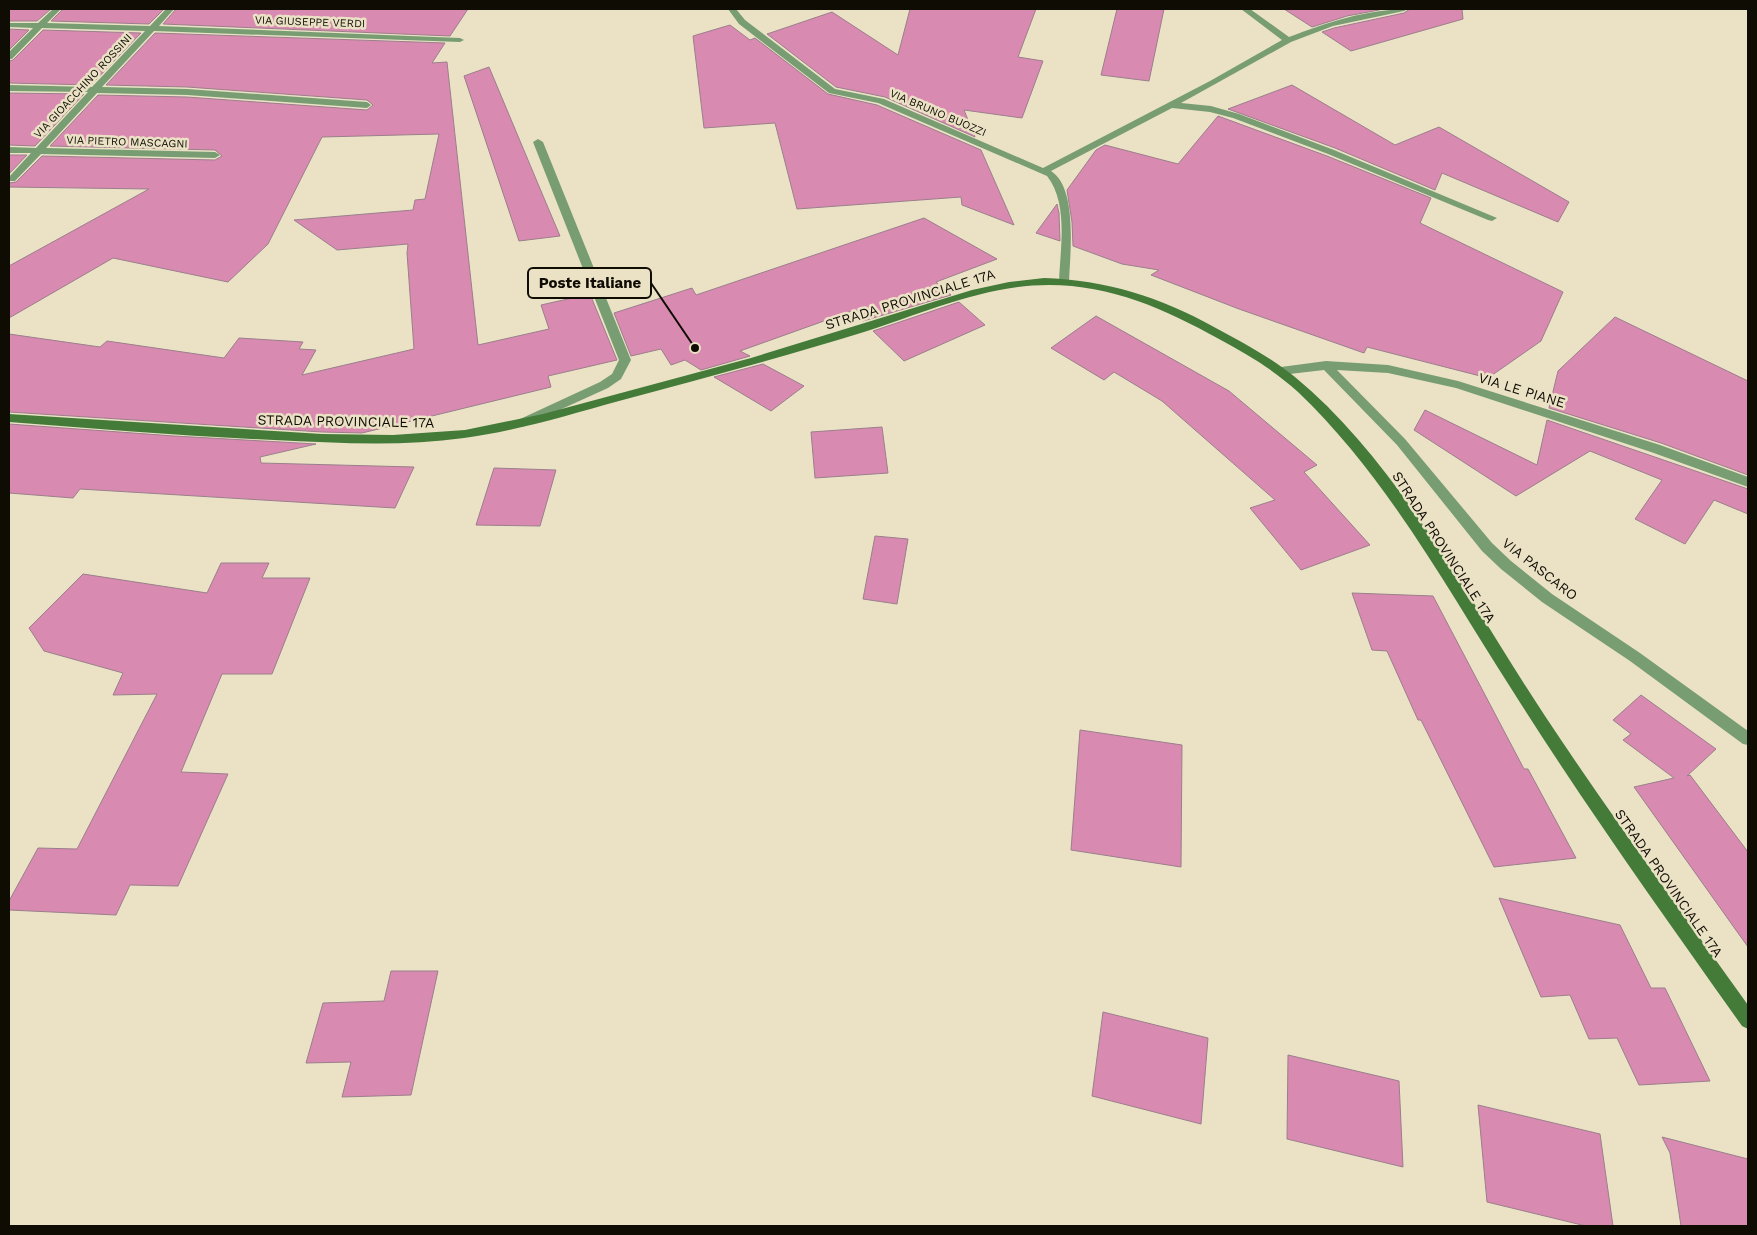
<svg xmlns="http://www.w3.org/2000/svg" width="1757" height="1235" font-family="'Work Sans',sans-serif">
  <style>
    .building { fill: #d98ab0; stroke: #9a7f8b }
    .lines { fill: none; stroke-linecap: round; stroke-linejoin: round }
    .minor { fill: #799d72; fill-rule: evenodd }
    .secondary { fill: #447b39; fill-rule: evenodd }
    .labels { text-anchor: middle; dominant-baseline: central; stroke-width: 5; stroke-linejoin: round; paint-order: stroke }
    .far-street-label { font-size: 11px; fill: #0f0c04; stroke: #ebe2c6 }
    .street-label { font-size: 14px; fill: #0f0c04; stroke: #ebe2c6 }
    .leader { fill: none; stroke: #0f0c04; stroke-width: 2 }
    .callout-dot { fill: #0f0c04; stroke: #ebe2c6; stroke-width: 2 }
    .callout { fill: #ebe2c6; stroke: #0f0c04; stroke-width: 2 }
    .callout-label { font-size: 15px; text-anchor: middle; font-weight: bold; fill: #0f0c04 }
  </style>
  <rect width="100%" height="100%" fill="#ebe2c6"/>
  <g class="building">
    <polygon points="9,9 51,9 37,21 9,21"/>
    <polygon points="63,9 164,9 149,24 51,21"/>
    <polygon points="176,9 468,9 450,36 163,24"/>
    <polygon points="910,9 1036,9 1018,57 1043,61 1022,118 964,110 975,137 885,97 836,87 767,34 832,12 898,55"/>
    <polygon points="1117,9 1164,9 1149,81 1101,75"/>
    <polygon points="1284,9 1384,9 1347,16 1312,27"/>
    <polygon points="1410,9 1462,9 1463,19 1351,51 1322,32 1334,28 1404,13"/>
    <polygon points="730,25 750,40 755,38 828,94 877,105 981,150 1014,225 962,205 961,197 797,209 775,123 704,128 693,36"/>
    <polygon points="9,29 29,30 9,50"/>
    <polygon points="43,30 141,33 91,85 9,83 9,61 13,60"/>
    <polygon points="155,33 445,43 432,63 447,62 478,345 549,329 541,305 590,294 617,360 548,376 551,387 362,433 322,432 9,412 9,334 100,347 107,341 224,358 239,338 303,342 299,349 316,350 302,375 414,349 407,253 408,244 337,250 294,220 413,210 415,200 425,199 439,134 322,137 268,244 228,282 113,258 9,318 9,266 149,189 9,187 9,183 16,182 42,156 215,160 222,156 215,150 50,146 98,95 187,97 367,110 373,105 367,100 187,87 106,85"/>
    <polygon points="489,67 541,191 560,236 519,241 464,76"/>
    <polygon points="1292,85 1395,145 1439,127 1569,202 1558,222 1442,173 1435,190 1335,148 1228,109"/>
    <polygon points="9,93 84,94 35,146 9,145"/>
    <polygon points="1218,116 1327,156 1431,198 1420,223 1563,292 1541,341 1488,378 1367,347 1364,353 1239,309 1151,275 1159,270 1122,264 1073,246 1072,222 1067,190 1096,150 1105,145 1178,164"/>
    <polygon points="9,155 27,155 9,174"/>
    <polygon points="1057,204 1059,213 1060,241 1036,233"/>
    <polygon points="924,218 997,259 936,282 951,295 863,321 852,311 740,351 750,356 701,370 685,360 671,365 661,349 631,356 614,313 692,288 696,295"/>
    <polygon points="959,302 985,325 904,361 873,331"/>
    <polygon points="1096,316 1229,391 1317,465 1304,472 1370,545 1301,570 1250,508 1275,500 1162,401 1114,372 1104,380 1051,348"/>
    <polygon points="1615,317 1748,381 1748,475 1661,443 1549,408 1558,371"/>
    <polygon points="763,364 804,386 771,411 714,377"/>
    <polygon points="1425,410 1537,465 1547,420 1748,489 1748,514 1714,500 1685,544 1635,519 1662,480 1590,451 1516,496 1414,430"/>
    <polygon points="9,424 174,436 316,444 260,457 261,463 414,467 395,508 80,489 73,498 9,493"/>
    <polygon points="882,427 888,473 815,478 811,432"/>
    <polygon points="494,468 556,470 540,526 476,525"/>
    <polygon points="875,536 908,539 897,604 863,599"/>
    <polygon points="221,563 269,563 262,578 310,578 272,674 222,674 181,772 228,774 178,886 130,885 116,915 9,910 9,901 38,848 77,849 157,694 113,695 123,673 44,651 29,628 83,574 207,593"/>
    <polygon points="1352,593 1433,596 1524,769 1528,769 1576,858 1494,867 1421,720 1418,720 1387,651 1372,650"/>
    <polygon points="1641,695 1716,749 1687,776 1690,775 1748,852 1748,947 1634,787 1674,778 1623,740 1631,734 1613,720"/>
    <polygon points="1080,730 1182,745 1181,867 1071,850"/>
    <polygon points="1499,898 1620,925 1651,988 1665,988 1710,1081 1639,1085 1617,1038 1589,1039 1570,995 1541,997"/>
    <polygon points="391,971 438,971 411,1095 342,1097 351,1062 306,1063 323,1003 384,1001"/>
    <polygon points="1103,1012 1208,1038 1201,1124 1092,1096"/>
    <polygon points="1288,1055 1399,1081 1403,1167 1287,1139"/>
    <polygon points="1478,1105 1600,1134 1613,1226 1586,1226 1487,1202"/>
    <polygon points="1662,1137 1748,1159 1748,1226 1681,1226 1670,1153"/>
  </g>
  <g class="lines">
    <g class="minor">
      <polygon points="53,9 61,9 47,23 150,26 166,9 174,9 159,26 460,38 464,40 460,42 154,31 102,87 187,89 367,102 371,105 367,108 187,95 97,93 46,148 215,152 220,155 215,158 41,154 15,181 9,181 9,177 31,153 9,153 9,147 36,148 88,92 9,91 9,85 92,87 145,31 42,28 12,59 9,59 9,52 33,28 9,27 9,23 38,23"/>
      <path d="M728 9H736L745 20 835 89 884 99 1043 168 1210 81 1282 40 1241 9H1250L1289 37C1326 23 1367 9 1408 9L1404 11 1333 26 1291 42 1181 103 1211 106 1239 114 1334 150 1497 218 1492 221 1488 220 1328 154 1233 118 1210 112 1172 108 1051 171C1078 188 1070 254 1069 282L1068 284H1060L1059 282C1060 249 1069 204 1047 176L878 103 829 93 739 24Z"/>
      <polygon points="538,139 543,142 631,360 621,379 608,388 522,427 518,426 516,423 518,420 600,382 612,374 619,360 533,142"/>
      <polygon points="1326,361 1388,365 1458,381 1660,445 1748,477 1748,487 1651,452 1456,388 1388,373 1337,370 1405,439 1492,543 1511,561 1552,594 1640,653 1748,731 1748,745 1743,744 1630,661 1542,602 1501,569 1482,551 1397,445 1324,370 1281,375 1275,371 1281,367"/>
    </g>
    <path class="secondary" d="M1044 278C1106 280 1160 297 1214 327 1242 342 1270 357 1295 377 1400 464 1470 603 1545 716 1610 814 1680 910 1748 1005V1029L1742 1026C1664 916 1586 807 1514 693 1447 589 1388 478 1298 392 1274 370 1247 354 1219 339 1165 309 1111 285 1049 285 985 285 924 313 864 332 783 357 701 379 619 401 568 415 517 431 464 438 401 447 337 443 274 440 185 436 97 429 9 422V414L322 434 393 435 465 430 543 414 751 358 972 290 1009 282Z"/>
  </g>
  <g class="labels">
    <g class="far-street-label">
      <text transform="translate(310 22) rotate(2)">VIA GIUSEPPE VERDI</text>
      <text transform="translate(83 86) rotate(-47)">VIA GIOACCHINO ROSSINI</text>
      <text transform="translate(938 113) rotate(23)">VIA BRUNO BUOZZI</text>
      <text transform="translate(127 142) rotate(2)">VIA PIETRO MASCAGNI</text>
    </g>
    <g class="street-label">
      <text transform="translate(910 299) rotate(-17)">STRADA PROVINCIALE 17A</text>
      <text transform="translate(1522 390) rotate(17)">VIA LE PIANE</text>
      <text transform="translate(346 421) rotate(1)">STRADA PROVINCIALE 17A</text>
      <text transform="translate(1444 547) rotate(57)">STRADA PROVINCIALE 17A</text>
      <text transform="translate(1540 569) rotate(38)">VIA PASCARO</text>
      <text transform="translate(1669 883) rotate(55)">STRADA PROVINCIALE 17A</text>
    </g>
  </g>
  <path class="leader" d="M695 348L651 283"/>
  <circle class="callout-dot" cx="695" cy="348" r="5"/>
  <rect class="callout" x="528" y="268" width="123" height="30" rx="5"/>
  <g class="callout-label">
    <text x="590" y="288">Poste Italiane</text>
  </g>
  <rect width="1757" height="1235" fill="none" stroke="#0f0c04" stroke-width="20"/>
</svg>
